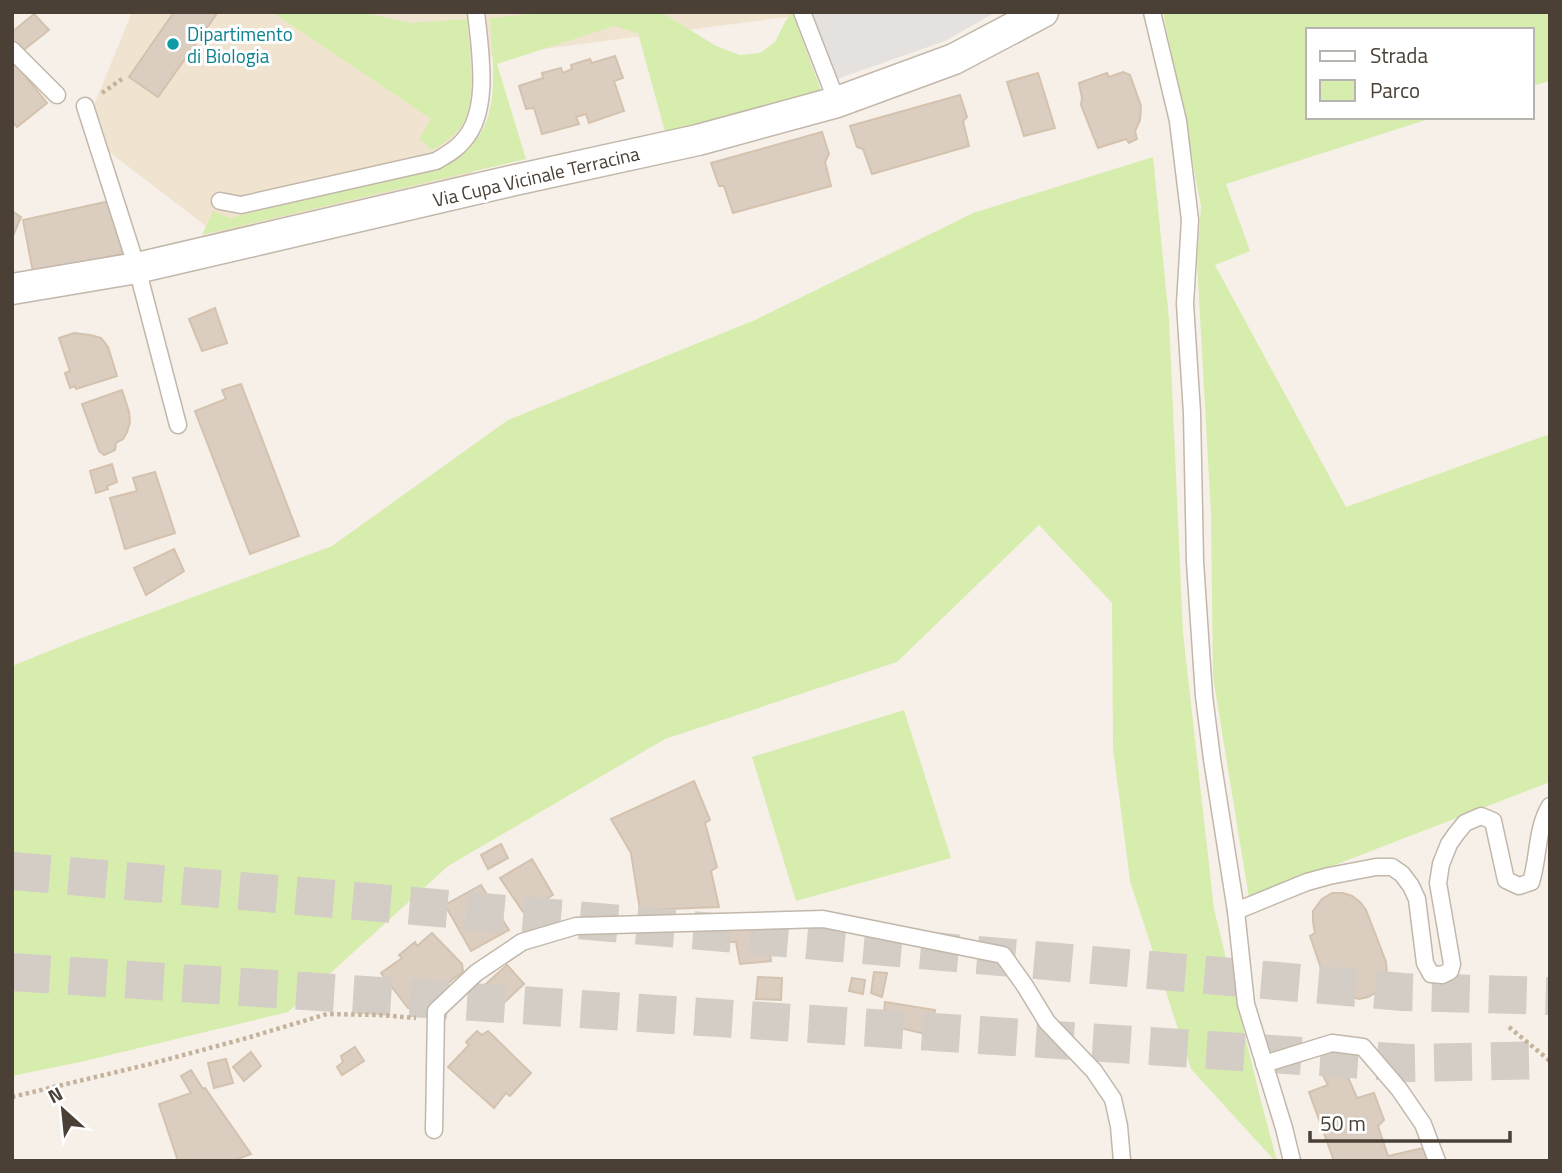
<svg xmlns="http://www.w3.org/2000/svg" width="1562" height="1173" font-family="'Titillium Web',sans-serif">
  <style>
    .education { fill: #f0e4d1 }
    .green { fill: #d7edae }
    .parking { fill: #e4e1de }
    .building { fill: #dbcec0; stroke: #d4c2af; stroke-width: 2 }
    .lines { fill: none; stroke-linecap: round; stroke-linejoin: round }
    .motorway-tunnel { stroke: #d4cdc5; stroke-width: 38; stroke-dasharray: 38 19; stroke-linecap: butt }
    .service-casing { stroke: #c2b7aa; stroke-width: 19 }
    .minor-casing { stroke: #c2b7aa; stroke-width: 33 }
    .path { stroke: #c5b29a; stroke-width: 4.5; stroke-dasharray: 3.5 3.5; stroke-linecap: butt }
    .service { stroke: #fff; stroke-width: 16 }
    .minor { stroke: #fff; stroke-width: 30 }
    .culture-dot { fill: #0f9aa8; stroke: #fff; stroke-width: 2.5 }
    .labels { text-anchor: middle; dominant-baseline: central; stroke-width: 6; stroke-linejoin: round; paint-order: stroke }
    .culture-label { font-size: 19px; fill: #0d838f; stroke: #fff; text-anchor: start }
    .street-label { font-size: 19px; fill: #4a4036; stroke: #fff }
  </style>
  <rect width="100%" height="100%" fill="#f6f0e9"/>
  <polygon class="education" points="132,12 825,12 491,56 471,180 215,233 83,132"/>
  <g class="green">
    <path d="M272 12H360L411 23 467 19C468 48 478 101 462 125 455 136 444 143 432 150L419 139 431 119Z"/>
    <path d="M552 12H661L716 46 740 55 760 53 775 42 785 22 792 12 822 93 665 132 638 33 614 26 497 64 526 159 202 235 213 211 230 218 254 212 439 167C447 162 456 158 463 153 504 122 492 62 490 18Z"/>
    <polygon points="1163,12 1550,12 1550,81 1532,86 1532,30 1308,30 1308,117 1435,117 1226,184 1250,251 1215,265 1346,507 1550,434 1550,782 1249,898 1213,677 1211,514 1197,262 1201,206"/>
    <polygon points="1153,157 1169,319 1183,633 1214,909 1261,1101 1277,1161 1275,1161 1191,1069 1130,881 1113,749 1112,603 1039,525 897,662 665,739 448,866 288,1012 85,1061 12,1076 12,666 79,639 332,546 508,420 755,320 973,213"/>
    <polygon points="904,710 951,858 796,901 752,757"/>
  </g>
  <polygon class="parking" points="792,12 996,12 945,41 820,85"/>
  <g class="building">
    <polygon points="174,12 218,12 158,97 129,77"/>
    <polygon points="34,14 49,30 21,52 12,41 12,32"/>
    <polygon points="615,56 623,78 614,81 624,111 589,123 586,114 576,117 579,124 542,134 534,108 526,109 519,86 543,78 542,73 561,68 563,73 572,69 571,65 590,59 592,63"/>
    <polygon points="12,59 47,103 17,127 12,121"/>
    <polygon points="1123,72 1130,75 1141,106 1140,120 1135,131 1137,139 1129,143 1126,139 1098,148 1081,105 1082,98 1079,83 1107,73 1109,77"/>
    <polygon points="1038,73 1055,128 1024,136 1007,82"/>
    <polygon points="960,95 967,117 963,121 969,146 872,174 863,149 857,147 850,126"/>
    <polygon points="822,132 829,154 825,162 831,186 733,213 724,186 719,186 711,163"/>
    <polygon points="110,201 123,254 33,272 23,220"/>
    <polygon points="12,211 21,217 12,238"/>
    <polygon points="215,308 227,343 202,351 189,319"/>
    <polygon points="74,333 90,335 101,338 108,347 117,376 76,389 75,386 70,388 65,373 70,371 59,338"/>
    <polygon points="241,384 299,536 250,554 195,411 226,399 222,390"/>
    <polygon points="122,390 129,412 130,422 127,432 123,439 116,443 115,450 104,455 99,451 82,404"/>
    <polygon points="112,464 117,482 107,486 108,489 96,493 90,471"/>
    <polygon points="155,472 175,533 125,549 110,498 137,491 133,478"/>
    <polygon points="174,549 184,571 146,595 134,568"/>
    <polygon points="694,781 710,820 705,823 717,867 711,871 719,907 640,910 631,853 611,819"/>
    <polygon points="501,844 508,858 488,869 481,855"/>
    <polygon points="532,859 553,895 523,912 500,878"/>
    <polygon points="481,885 509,930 471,951 445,905"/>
    <polygon points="1332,893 1343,893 1352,896 1361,903 1366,910 1386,962 1387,974 1383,986 1375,993 1368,997 1359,999 1341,994 1332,981 1329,974 1323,974 1310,936 1315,933 1313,922 1313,911 1322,899"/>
    <polygon points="767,924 771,961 740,964 736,942 718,942 716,925"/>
    <polygon points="432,933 462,964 463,971 423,1004 413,1010 408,1008 381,973 402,958 399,955 415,942 417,946"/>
    <polygon points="507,965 524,984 494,1012 477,992"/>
    <polygon points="874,972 887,973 882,997 871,993"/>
    <polygon points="758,977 782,978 781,1000 756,999"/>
    <polygon points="852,978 865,980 863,994 849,991"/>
    <polygon points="885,1002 935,1010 930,1035 883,1024"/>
    <polygon points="477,1031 482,1035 488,1031 531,1073 510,1096 506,1093 494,1108 448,1067 469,1045 466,1042"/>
    <polygon points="355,1047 364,1061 342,1075 337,1067 343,1062 341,1056"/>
    <polygon points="251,1052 261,1066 244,1081 233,1067"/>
    <polygon points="226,1059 233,1083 214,1088 208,1063"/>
    <polygon points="1343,1066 1357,1098 1374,1093 1384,1120 1378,1126 1388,1156 1428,1147 1430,1161 1334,1161 1309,1092 1328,1085 1321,1072"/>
    <polygon points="191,1070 203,1089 205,1088 251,1154 232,1161 178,1161 159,1104 191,1093 181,1076"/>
  </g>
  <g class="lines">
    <g class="motorway-tunnel">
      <polyline points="12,871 1403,992 1550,996"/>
      <polyline points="12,972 1410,1063 1550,1060"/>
    </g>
    <defs>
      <g id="service">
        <polyline points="802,12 837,102"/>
        <polyline points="1152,12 1178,121 1190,220 1185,304 1192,413 1195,562 1204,696 1212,759 1236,911 1246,1004 1284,1128 1292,1161"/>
        <polyline points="12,50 57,95"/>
        <polyline points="85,106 137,268 178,425"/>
        <path d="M220 201 241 205 436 161C446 155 456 150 463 141 491 111 480 50 476 12"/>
        <path d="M1236 911 1307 882 1329 876 1376 867H1392L1402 874 1411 886 1417 899 1425 963 1431 974 1442 975 1450 971 1452 964 1438 883 1441 864 1449 844 1456 834 1465 823 1481 816 1493 821 1506 880 1519 886 1531 882C1539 857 1536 829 1550 806"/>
        <polyline points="1264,1064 1332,1043 1363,1047 1399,1089 1423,1124 1437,1161"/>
        <polyline points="434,1130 436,1011 476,973 522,942 576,926 823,919 1003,955 1025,986 1047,1022 1094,1071 1113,1099 1119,1126 1122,1161"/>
      </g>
      <polyline id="minor" points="12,289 137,268 515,180 698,140 837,102 954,59 1043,12"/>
    </defs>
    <use href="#service" class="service-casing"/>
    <use href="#minor" class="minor-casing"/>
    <g class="path">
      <polyline points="102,93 122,79"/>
      <polyline points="1509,1027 1550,1061"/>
      <polyline points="12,1097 150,1064 247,1038 327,1014 380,1015 416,1018"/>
    </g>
    <use href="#service" class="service"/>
    <use href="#minor" class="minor"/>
  </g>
  <circle class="culture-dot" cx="173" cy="44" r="7"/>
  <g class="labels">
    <g class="culture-label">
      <text x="187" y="33">Dipartimento<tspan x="187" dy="22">di Biologia</tspan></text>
    </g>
    <g class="street-label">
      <text transform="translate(536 176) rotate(-13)">Via Cupa Vicinale Terracina</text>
    </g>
  </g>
  <rect width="1562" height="1173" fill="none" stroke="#4a4036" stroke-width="28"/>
  <rect x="1306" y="28" width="228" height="91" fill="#ffffff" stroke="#b7b3af" stroke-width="2"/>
  <rect x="1320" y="51" width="35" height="10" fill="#ffffff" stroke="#b7b3af" stroke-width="2"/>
  <text x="1370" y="63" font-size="21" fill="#4a4036">Strada</text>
  <rect x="1320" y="80" width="35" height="21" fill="#d7edae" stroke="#b7b3af" stroke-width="2"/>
  <text x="1370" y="98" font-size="21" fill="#4a4036">Parco</text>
  <g transform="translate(63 1110) rotate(333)" stroke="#ffffff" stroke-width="5" paint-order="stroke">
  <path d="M0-5L12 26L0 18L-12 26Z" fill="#4a4036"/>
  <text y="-10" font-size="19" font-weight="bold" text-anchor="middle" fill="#4a4036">N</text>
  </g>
  <path d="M1310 1131v10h200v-10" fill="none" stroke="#4a4036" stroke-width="3.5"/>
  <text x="1320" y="1131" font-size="21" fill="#4a4036" stroke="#ffffff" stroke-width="5" paint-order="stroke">50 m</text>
</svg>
